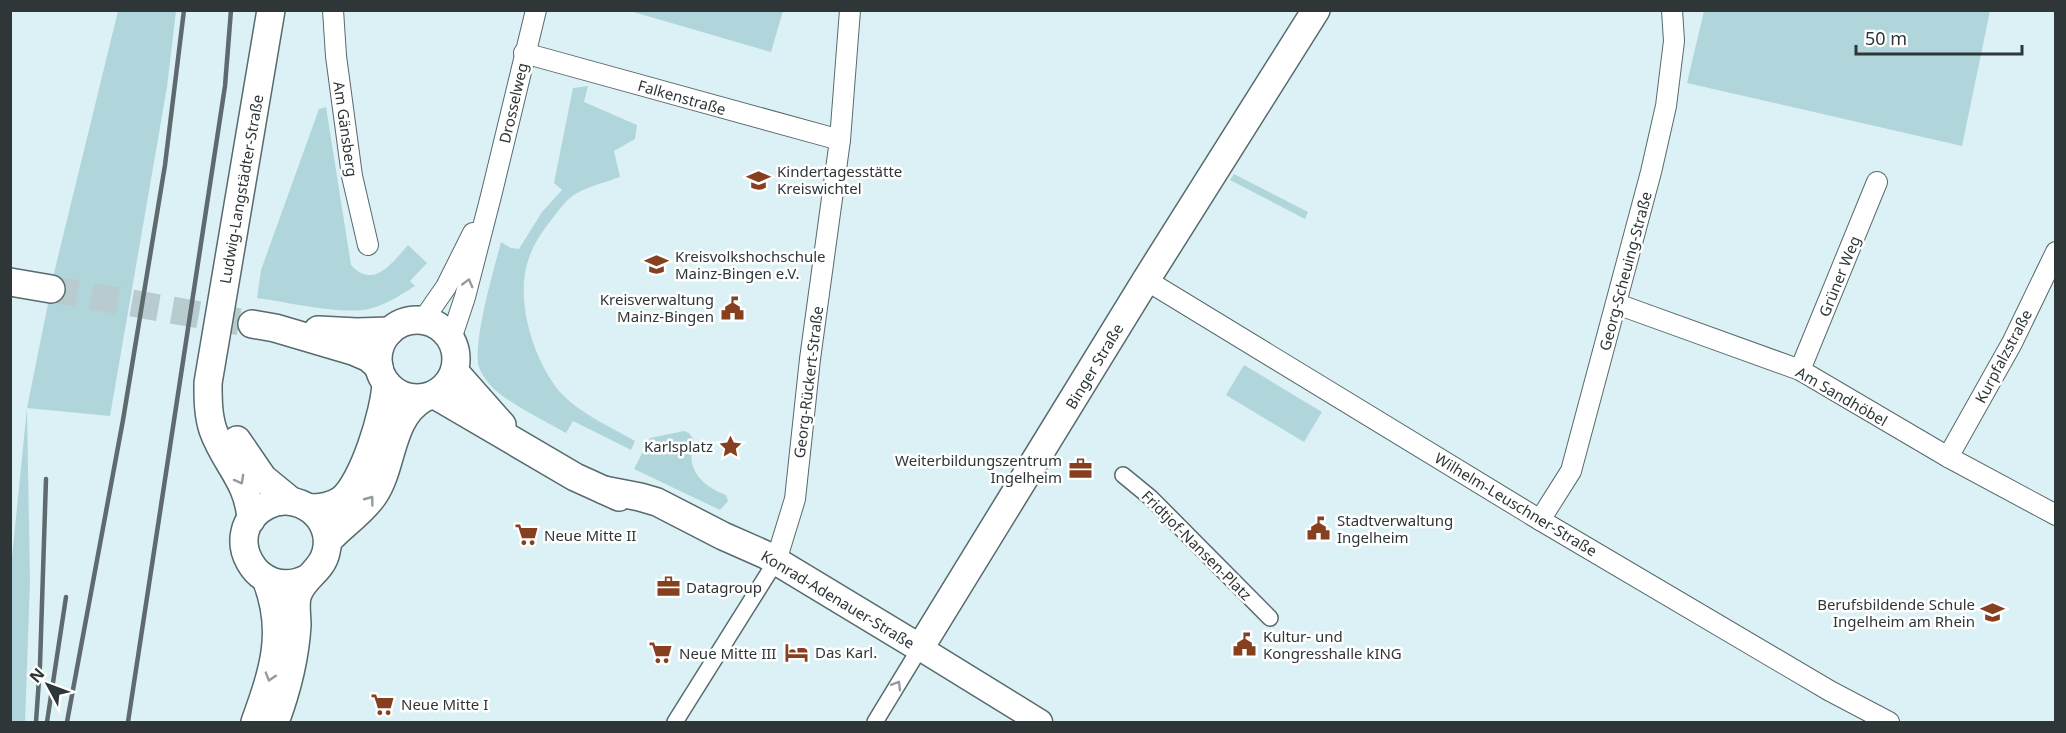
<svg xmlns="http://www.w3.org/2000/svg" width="2066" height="733" font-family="'Noto Sans',sans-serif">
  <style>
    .green { fill: #b0d6dc }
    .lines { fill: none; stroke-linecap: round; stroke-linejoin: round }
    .secondary-tunnel { stroke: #b8cccf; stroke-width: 27; stroke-dasharray: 27 14; stroke-linecap: butt }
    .pedestrian-casing { stroke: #576a6d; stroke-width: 18 }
    .minor-casing { stroke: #576a6d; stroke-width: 22 }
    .tertiary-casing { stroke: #576a6d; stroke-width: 27 }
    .secondary-casing { stroke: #576a6d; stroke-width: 30 }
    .pedestrian { stroke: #fff; stroke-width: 15 }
    .minor { stroke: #fff; stroke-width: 20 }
    .tertiary { stroke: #fff; stroke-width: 24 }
    .secondary { stroke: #fff; stroke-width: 27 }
    .rail { stroke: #5e6a6d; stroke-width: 4.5 }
    .oneway { stroke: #969a9c }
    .labels { text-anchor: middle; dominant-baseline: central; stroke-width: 5; stroke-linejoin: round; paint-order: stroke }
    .street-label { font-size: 15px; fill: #2e3638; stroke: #fff }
    .poi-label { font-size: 15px; fill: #2e3638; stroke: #fff; text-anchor: start }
  </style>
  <rect width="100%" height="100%" fill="#dbf1f5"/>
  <g class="green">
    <polygon points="118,11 176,11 167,87 110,416 27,408 30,582 25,722 11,722 11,567 27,408 55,269"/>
    <polygon points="630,11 783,11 771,52"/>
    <polygon points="1704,11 1990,11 1962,146 1687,83"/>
    <path d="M588 86 584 102 637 125 635 139 614 151 620 177C606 182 590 186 577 193 567 198 559 210 552 219 542 232 534 243 529 258 514 298 533 359 559 391 577 412 611 427 635 441L631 450 573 421 566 433C547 422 506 402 492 387 487 382 479 370 478 364 475 333 493 273 501 242L511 248 519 249 542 212 562 190 554 183 573 88Z"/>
    <path d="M326 107 351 265C374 290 392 263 408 245L427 263 410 281 415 286C401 295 385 305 369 309 341 315 287 302 257 298L261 270 319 109Z"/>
    <polygon points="1234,174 1308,212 1305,219 1230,180"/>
    <polygon points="1244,365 1322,412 1304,442 1226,395"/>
    <path d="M684 431 689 433 694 440C685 468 700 485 726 495L728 501 720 510 634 469 650 438Z"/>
  </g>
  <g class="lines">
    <polyline class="secondary-tunnel" points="51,289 252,324"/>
    <defs>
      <g id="pedestrian">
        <polyline points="1123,475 1151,498 1270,618"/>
        <polyline points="675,722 776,561"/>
        <polyline points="875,722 920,648"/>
      </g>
      <g id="minor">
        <polyline points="333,10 336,56 352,176 368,245"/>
        <polyline points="524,53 840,140"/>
        <polyline points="1146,280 1540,520 1830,691 1889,722"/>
        <polyline points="1617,304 1800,370 1948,457 2056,515"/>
        <polyline points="423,320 446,287 473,233"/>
        <polyline points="451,339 465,297 491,196 536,10"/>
        <polyline points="1800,370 1877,182"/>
        <polyline points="1948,457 2012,343 2056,252"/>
        <polyline points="1540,520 1571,471 1651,172 1666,106 1674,41 1672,10"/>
        <polyline points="776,561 795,499 810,359 840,140 850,10"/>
      </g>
      <polyline id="tertiary" points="920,648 1040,722"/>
      <g id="secondary">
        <polyline points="10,282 51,289"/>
        <circle cx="417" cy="359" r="39"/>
        <polyline points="252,324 275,328 353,351 369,358 379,367"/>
        <polyline points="318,330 357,332 390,331"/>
        <polyline points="455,372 502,425"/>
        <polyline points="435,395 575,477 619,497"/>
        <polyline points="237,440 263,478 291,501"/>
        <polyline points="604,490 640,497 657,502 723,536 766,555 920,648 1146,280 1316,10"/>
        <path d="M309 508C321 508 331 507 341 500 363 484 385 411 386 383"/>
        <path d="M251 520C249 481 225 464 213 430 208 415 208 399 208 383L271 10"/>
        <path d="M328 541C342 525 362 513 374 495 394 465 389 418 424 398"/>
        <path d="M255 722C273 672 287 632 266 579"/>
        <path d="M275 722C287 690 295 659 297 625 297 616 295 606 297 597 301 578 322 572 326 552 335 518 297 489 266 506 218 531 256 605 308 578"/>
      </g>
    </defs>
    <use href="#pedestrian" class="pedestrian-casing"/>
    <use href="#minor" class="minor-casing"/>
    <use href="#tertiary" class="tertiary-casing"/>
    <use href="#secondary" class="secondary-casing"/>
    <use href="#pedestrian" class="pedestrian"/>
    <use href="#minor" class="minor"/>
    <use href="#tertiary" class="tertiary"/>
    <use href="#secondary" class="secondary"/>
    <g class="rail">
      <polyline points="36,722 40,665 46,479"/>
      <polyline points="47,722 66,597"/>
      <polyline points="67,722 123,420 165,165 184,10"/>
      <polyline points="128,722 225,86 231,10"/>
    </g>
  </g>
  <defs><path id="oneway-chevron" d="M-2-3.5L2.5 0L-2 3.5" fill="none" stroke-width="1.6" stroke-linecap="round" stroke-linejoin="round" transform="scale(1.5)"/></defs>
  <g class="oneway">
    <use href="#oneway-chevron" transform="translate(468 283) rotate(-75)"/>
    <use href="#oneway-chevron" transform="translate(240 480) rotate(61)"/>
    <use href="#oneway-chevron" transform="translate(370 500) rotate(-53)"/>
    <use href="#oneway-chevron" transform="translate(270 677) rotate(107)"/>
    <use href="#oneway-chevron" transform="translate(897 685) rotate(-59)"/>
  </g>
  <defs>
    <symbol id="school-bare" viewBox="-9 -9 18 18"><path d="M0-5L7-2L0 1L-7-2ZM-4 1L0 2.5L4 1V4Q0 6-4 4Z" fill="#87401f" stroke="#fff" stroke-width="2.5" paint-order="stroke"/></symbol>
    <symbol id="university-bare" viewBox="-9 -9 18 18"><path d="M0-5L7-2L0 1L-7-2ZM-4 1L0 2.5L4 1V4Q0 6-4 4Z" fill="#87401f" stroke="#fff" stroke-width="2.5" paint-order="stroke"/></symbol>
    <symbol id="civic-bare" viewBox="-9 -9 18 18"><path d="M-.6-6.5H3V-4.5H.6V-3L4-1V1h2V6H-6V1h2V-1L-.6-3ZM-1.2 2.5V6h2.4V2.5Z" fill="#87401f" stroke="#fff" stroke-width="2.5" paint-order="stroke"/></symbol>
    <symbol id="sight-bare" viewBox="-9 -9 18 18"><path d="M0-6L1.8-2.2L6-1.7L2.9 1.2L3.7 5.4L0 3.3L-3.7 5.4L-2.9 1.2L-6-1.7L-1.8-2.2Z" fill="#87401f" stroke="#fff" stroke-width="2.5" paint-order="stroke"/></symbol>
    <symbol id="office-bare" viewBox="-9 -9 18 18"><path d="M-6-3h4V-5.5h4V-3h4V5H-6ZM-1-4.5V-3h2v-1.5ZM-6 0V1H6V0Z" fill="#87401f" stroke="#fff" stroke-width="2.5" paint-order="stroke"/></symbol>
    <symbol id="supermarket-bare" viewBox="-9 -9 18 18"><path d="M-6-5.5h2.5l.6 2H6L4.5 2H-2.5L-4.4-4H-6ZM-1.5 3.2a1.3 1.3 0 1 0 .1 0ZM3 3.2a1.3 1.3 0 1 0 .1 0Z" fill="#87401f" stroke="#fff" stroke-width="2.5" paint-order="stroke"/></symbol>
    <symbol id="hotel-bare" viewBox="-9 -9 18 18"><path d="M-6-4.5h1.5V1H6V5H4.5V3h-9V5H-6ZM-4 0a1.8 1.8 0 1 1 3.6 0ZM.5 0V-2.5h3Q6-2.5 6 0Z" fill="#87401f" stroke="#fff" stroke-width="2.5" paint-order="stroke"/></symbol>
  </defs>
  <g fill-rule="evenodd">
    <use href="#school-bare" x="742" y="164" width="33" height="33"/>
    <use href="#university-bare" x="640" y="248" width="33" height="33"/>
    <use href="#civic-bare" x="716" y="292" width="33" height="33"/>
    <use href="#sight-bare" x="714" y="430" width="33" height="33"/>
    <use href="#office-bare" x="1064" y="452" width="33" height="33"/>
    <use href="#civic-bare" x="1302" y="512" width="33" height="33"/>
    <use href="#supermarket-bare" x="510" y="518" width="33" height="33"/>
    <use href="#office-bare" x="652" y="570" width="33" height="33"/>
    <use href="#school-bare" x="1976" y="596" width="33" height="33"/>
    <use href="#civic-bare" x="1228" y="628" width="33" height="33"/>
    <use href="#hotel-bare" x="780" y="636" width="33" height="33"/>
    <use href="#supermarket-bare" x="644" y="636" width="33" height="33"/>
    <use href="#supermarket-bare" x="366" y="688" width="33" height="33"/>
  </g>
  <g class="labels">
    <g class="street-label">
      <text transform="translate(682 97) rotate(16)">Falkenstraße</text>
      <text transform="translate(513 103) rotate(-77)">Drosselweg</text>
      <text transform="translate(346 129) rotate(82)">Am Gänsberg</text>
      <text transform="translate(241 189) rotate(-80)">Ludwig-Langstädter-Straße</text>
      <text transform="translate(1625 271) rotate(-75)">Georg-Scheuing-Straße</text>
      <text transform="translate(1839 276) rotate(-68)">Grüner Weg</text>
      <text transform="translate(2003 356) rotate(-62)">Kurpfalzstraße</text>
      <text transform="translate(1094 366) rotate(-59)">Binger Straße</text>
      <text transform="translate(808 382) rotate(-83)">Georg-Rückert-Straße</text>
      <text transform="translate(1842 396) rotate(30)">Am Sandhöbel</text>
      <text transform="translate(1516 504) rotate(31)">Wilhelm-Leuschner-Straße</text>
      <text transform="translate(1197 545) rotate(45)">Fridtjof-Nansen-Platz</text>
      <text transform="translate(838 599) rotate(31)">Konrad-Adenauer-Straße</text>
    </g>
    <g class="poi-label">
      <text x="777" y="171">Kindertagesstätte<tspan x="777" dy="17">Kreiswichtel</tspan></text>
      <text x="675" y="256">Kreisvolkshochschule<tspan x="675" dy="17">Mainz-Bingen e.V.</tspan></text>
      <text x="714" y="299" text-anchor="end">Kreisverwaltung<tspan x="714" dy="17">Mainz-Bingen</tspan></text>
      <text x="713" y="446" text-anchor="end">Karlsplatz</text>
      <text x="1062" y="460" text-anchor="end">Weiterbildungszentrum<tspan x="1062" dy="17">Ingelheim</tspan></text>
      <text x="1337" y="520">Stadtverwaltung<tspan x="1337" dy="17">Ingelheim</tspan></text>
      <text x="544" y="535">Neue Mitte II</text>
      <text x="686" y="587">Datagroup</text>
      <text x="1975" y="604" text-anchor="end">Berufsbildende Schule<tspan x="1975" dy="17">Ingelheim am Rhein</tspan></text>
      <text x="1263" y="636">Kultur- und<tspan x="1263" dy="17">Kongresshalle kING</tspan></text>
      <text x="815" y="652">Das Karl.</text>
      <text x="679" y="653">Neue Mitte III</text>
      <text x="401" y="704">Neue Mitte I</text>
    </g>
  </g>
  <rect width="2066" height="733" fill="none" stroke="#2e3638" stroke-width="24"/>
  <g transform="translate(48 685) rotate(311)" stroke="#ffffff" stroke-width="4.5" paint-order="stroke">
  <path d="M0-4.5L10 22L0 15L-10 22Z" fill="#2e3638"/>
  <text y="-9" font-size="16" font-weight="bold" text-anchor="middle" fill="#2e3638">N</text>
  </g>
  <path d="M1856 45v9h166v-9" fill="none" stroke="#2e3638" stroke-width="3"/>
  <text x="1865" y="45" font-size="18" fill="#2e3638" stroke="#ffffff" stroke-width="4.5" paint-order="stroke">50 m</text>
</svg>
